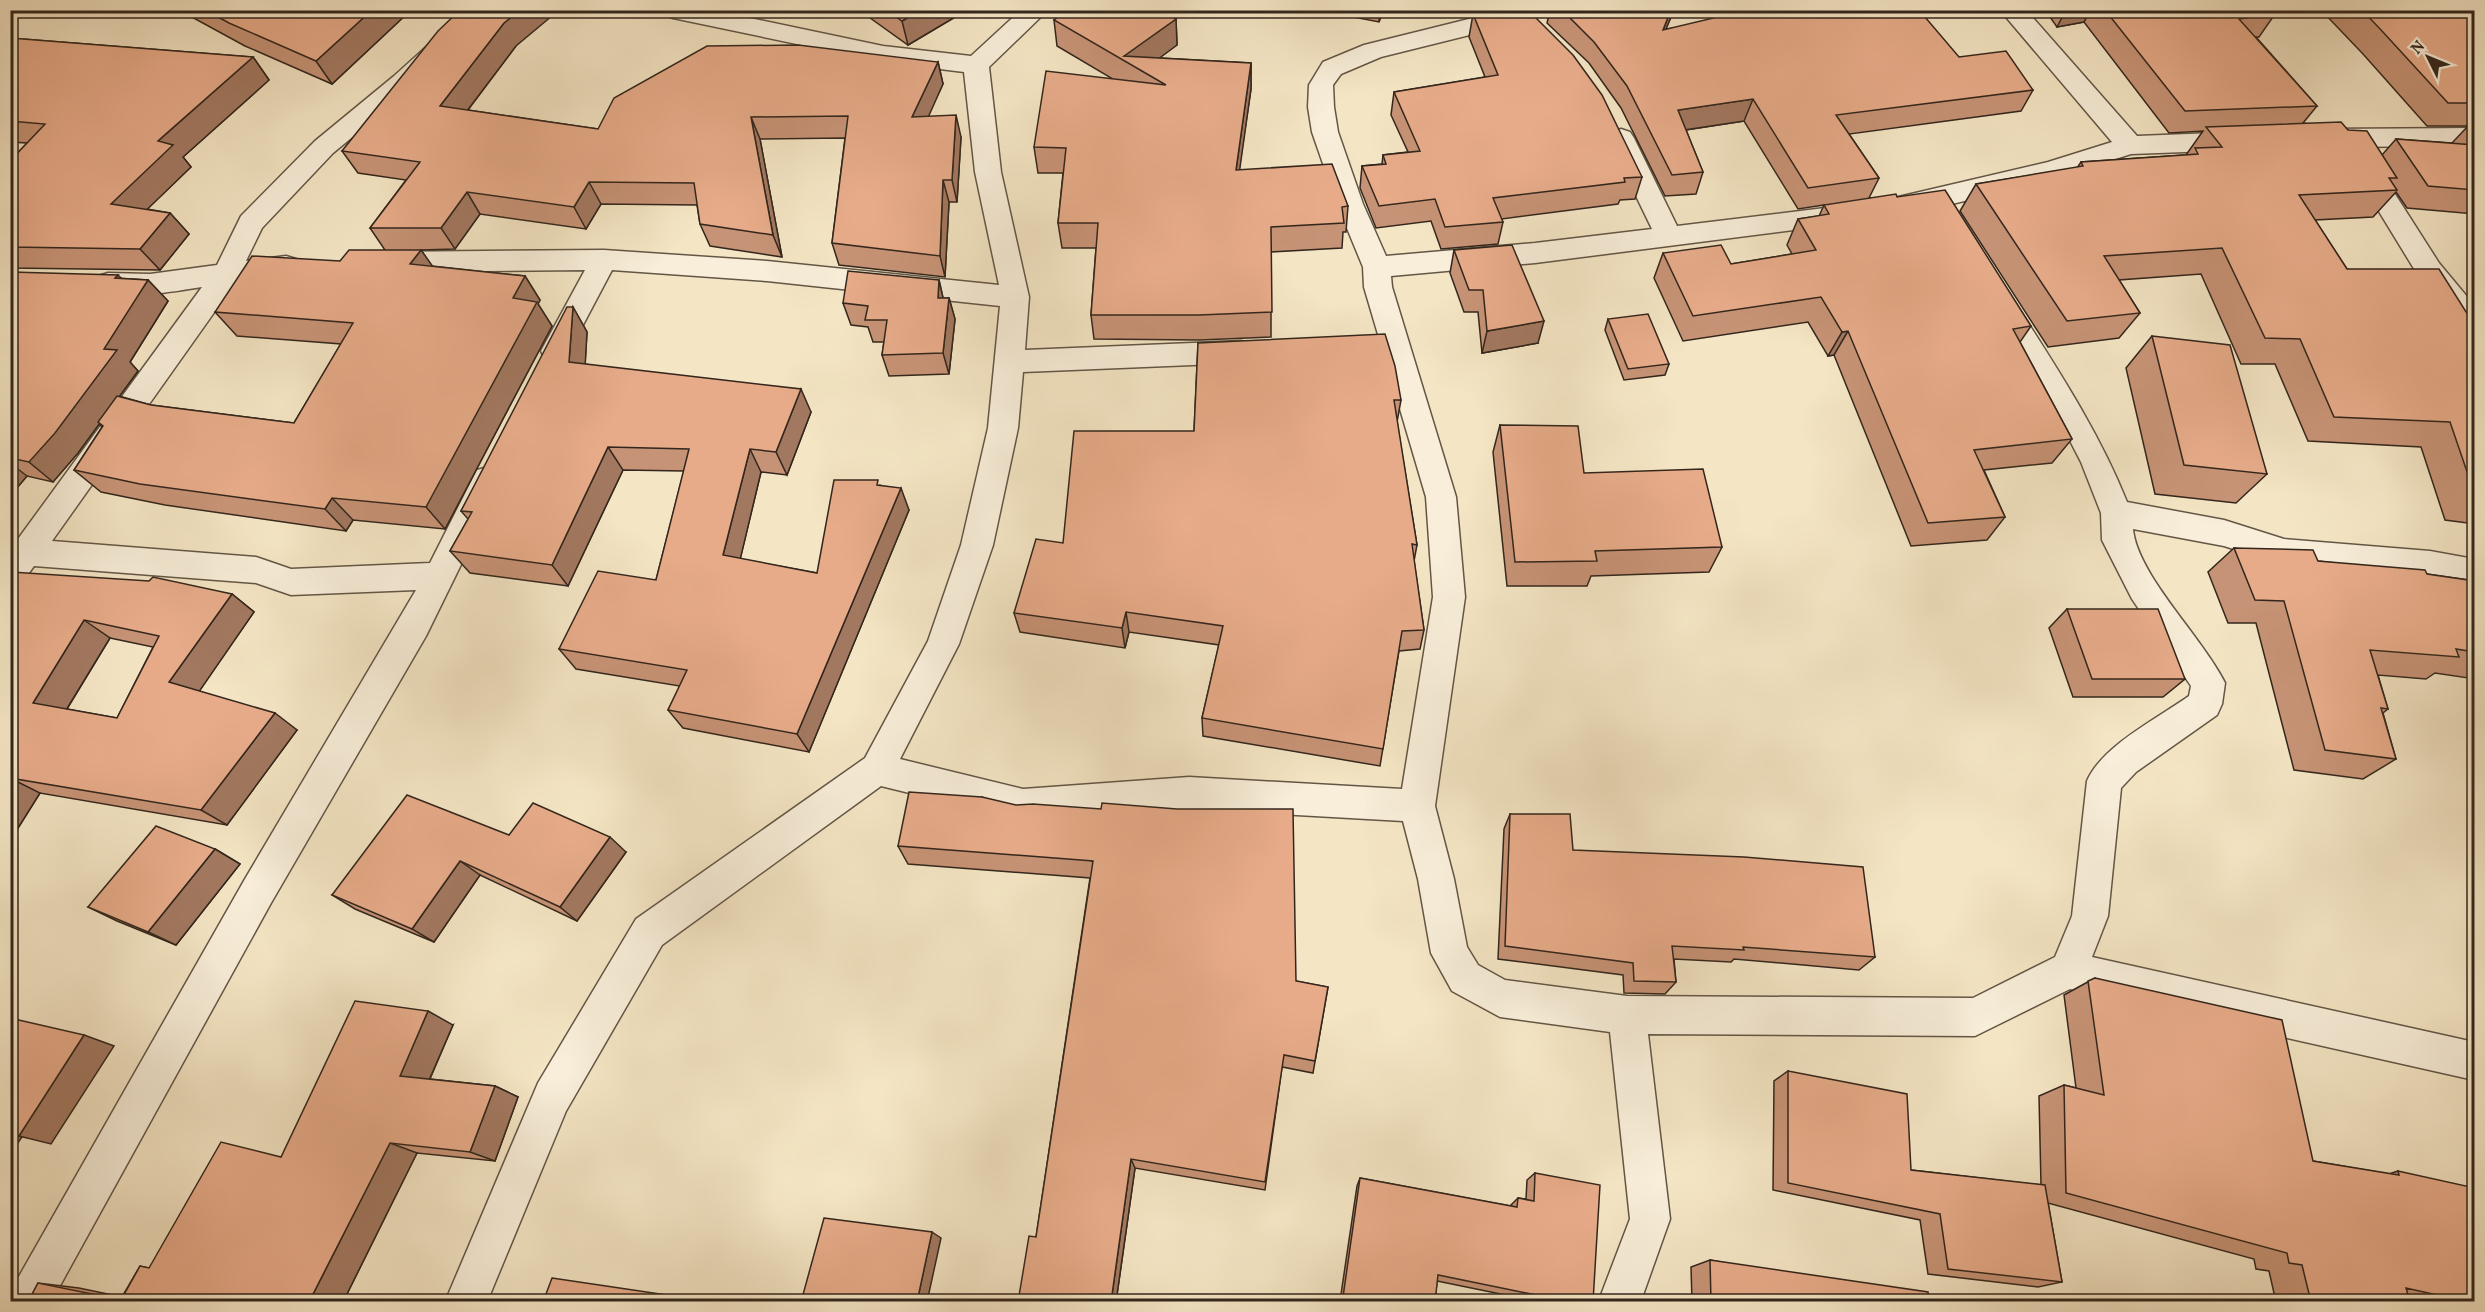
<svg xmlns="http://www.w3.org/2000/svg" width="2485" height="1312" font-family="Vollkorn,serif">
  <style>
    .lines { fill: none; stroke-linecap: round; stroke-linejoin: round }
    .street-casing { stroke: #635646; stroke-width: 3 }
    .street { fill: #f8eed9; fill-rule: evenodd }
    .wall { fill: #c79376; stroke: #33261c; stroke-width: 1.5; fill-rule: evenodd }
    .shaded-wall { fill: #a27860; stroke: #33261c; stroke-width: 1.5 }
    .building { fill: #e7ab89; stroke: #33261c; stroke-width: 1.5; fill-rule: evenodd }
  </style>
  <rect width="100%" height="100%" fill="#f4e5c4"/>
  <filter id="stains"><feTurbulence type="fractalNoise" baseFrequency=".00333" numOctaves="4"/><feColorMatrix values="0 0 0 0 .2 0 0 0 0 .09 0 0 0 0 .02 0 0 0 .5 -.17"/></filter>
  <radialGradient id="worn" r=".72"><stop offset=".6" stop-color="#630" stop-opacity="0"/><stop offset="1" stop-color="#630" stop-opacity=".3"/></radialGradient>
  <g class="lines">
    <defs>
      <g id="street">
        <path d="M467 10H494L412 88 333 153 262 228 246 261 286 256 296 259 300 266 296 273 235 283 52 541 256 557 291 569 430 563 477 470 488 467 499 470 503 479 426 636 271 903 51 1302H10L13 1287 245 879 416 590 291 595 256 583 34 566 21 584 10 588V538L18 539 202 287C169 292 131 300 98 290L94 283 98 276 108 273 150 274 217 265 241 216 315 141 394 76Z"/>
        <path d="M661 10H712L883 46 971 56 1021 10H1048L989 67 1001 172 1029 297 1025 350 1241 341 1251 344 1255 352 1251 360 1241 363 1023 372 1018 428 993 545 959 644 900 759 1023 789 1189 777 1402 789 1433 597 1426 497 1364 287 1363 267 1337 204 1312 132 1308 107 1309 85 1323 62 1364 45 1505 10H1531L1534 15 1530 20 1381 57 1341 74 1333 85 1334 107 1338 132 1363 204 1386 256 1535 243 1652 229 1608 138 1612 132 1621 129 1630 132 1634 138 1677 226 1841 206 1850 208 1854 215 1850 222 1841 224 1535 263 1391 276 1392 287 1456 497 1465 597 1435 806 1454 879 1467 947 1478 965 1505 980 1627 996 1973 998 2055 957 2072 916 2087 781C2102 746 2158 718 2189 696L2191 686 2132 599 2102 540 2101 513 2081 462 2065 431 1985 300 1989 293 1999 290 2009 293C2052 361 2097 427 2127 502L2224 520 2284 539 2430 551 2474 559V585L2430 577 2284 565 2224 546 2133 529C2137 575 2204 639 2225 683L2222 704 2217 715 2136 772 2121 788 2108 916 2092 957 2474 1042V1080L2070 989 1975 1036 1648 1034 1670 1219 1643 1295V1302H1601V1295L1630 1219 1610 1032 1500 1017 1452 991 1431 953 1418 879 1403 821 1189 809 1023 821 881 786 662 945 566 1111 487 1302H445L538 1083 636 919 865 758 928 641 961 545 988 428 1000 306 767 281 612 270 565 359 555 362 545 359 541 351 585 270 383 272 373 269 369 262 373 255 383 252 604 250 767 261 999 285 975 172 964 72 883 62 673 18 665 15Z"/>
        <polygon points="2000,10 2026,10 2137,136 2240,132 2249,135 2253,141 2249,147 2240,150 2131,154 2053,179 1936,208 1903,214 1894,212 1890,205 1894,198 2048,162 2112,142"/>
        <polygon points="2474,128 2474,146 2327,147 2318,144 2314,138 2318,132 2327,129"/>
        <polygon points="2363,155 2372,158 2439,263 2474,305 2474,334 2464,331 2419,277 2350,164 2354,158"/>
      </g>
    </defs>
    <use href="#street" class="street-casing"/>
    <use href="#street" class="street"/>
  </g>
  <g class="wall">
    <polygon points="179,10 411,10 332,84 245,46"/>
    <polygon points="859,10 967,10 908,45"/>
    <polygon points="1317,10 1383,10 1379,22"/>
    <polygon points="1550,10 1674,10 1666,29 1762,17 1959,57 2033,90 2021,111 1849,134 1879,178 1869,198 1897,197 2031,326 2020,342 2072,439 2052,463 1984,470 2005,517 1987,540 1911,546 1834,355 1828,356 1808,322 1683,341 1654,278 1663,253 1731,264 1792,254 1787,245 1798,219 1819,216 1824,205 1798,209 1744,121 1686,130 1703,172 1696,194 1665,196 1621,108 1589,63 1547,23"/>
    <polygon points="2045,10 2272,10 2275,14 2259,37 2256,37 2317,106 2303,123 2348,130 2382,155 2396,139 2452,143 2468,126 2427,126 2363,54 2321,10 2475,10 2475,214 2407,208 2396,192 2373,217 2315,220 2347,269 2475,326 2475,524 2445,520 2421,447 2308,441 2275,364 2241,364 2201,274 2119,280 2140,313 2119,338 2048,347 1960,211 1976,184 2077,168 2081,162 2186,155 2203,131 2169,133 2084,22 2057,27"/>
    <polygon points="1473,14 1642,177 1635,199 1620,200 1618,204 1501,219 1503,222 1498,244 1441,249 1431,221 1376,228 1360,188 1362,166 1382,164 1383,155 1408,152 1391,115 1394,92 1485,77 1469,37"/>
    <polygon points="1174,18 1176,19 1177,45 1159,58 1251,63 1251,89 1239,170 1348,206 1346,232 1343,232 1342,248 1271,252 1271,337 1200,340 1094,339 1091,315 1096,248 1062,248 1058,223 1063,173 1038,173 1034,147 1113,79 1057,46 1054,20"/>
    <polygon points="10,38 253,57 269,80 183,157 191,167 147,209 170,213 189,234 160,270 10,268 10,161 27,143 10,142"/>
    <polygon points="516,46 468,110 598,129 938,62 943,84 928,116 961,137 957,202 949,202 945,277 839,265 832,243 845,138 760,139 782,257 710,246 700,224 697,205 601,204 586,229 480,214 455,249 421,250 432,266 525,276 540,300 538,304 552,326 445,529 353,520 346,531 165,505 101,492 74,470 102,427 99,424 78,453 53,482 27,476 16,489 10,488 10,272 148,280 168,301 130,362 138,371 119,396 151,405 294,423 341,344 237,336 215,312 340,261 385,250 370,228 406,180 358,173 342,151"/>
    <polygon points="1454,250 1538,343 1482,353 1478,312 1464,312 1450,273"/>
    <polygon points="939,280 943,298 949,298 955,319 949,374 889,376 882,355 884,342 873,342 868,327 851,325 843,303"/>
    <polygon points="573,307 587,332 585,364 811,412 787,475 761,472 740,559 817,573 880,485 909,510 809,752 683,728 668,710 680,686 576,669 559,649 656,580 684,471 623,470 568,586 470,573 450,551 468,519 461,511"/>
    <polygon points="1608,319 1669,364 1665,375 1624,380 1605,330"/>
    <polygon points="2152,336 2267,474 2236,503 2155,494 2126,368"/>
    <polygon points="1198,343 1401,400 1397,422 1417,545 1414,561 1424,630 1420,649 1399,651 1380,766 1203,736 1202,718 1219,645 1129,632 1125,648 1020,632 1014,613 1063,543 1194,431"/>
    <polygon points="1500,425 1584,473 1722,547 1709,572 1591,576 1587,586 1507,586 1493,452"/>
    <polygon points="2234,548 2318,561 2427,574 2475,581 2475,679 2435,673 2426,679 2378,675 2388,709 2383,713 2396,759 2363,779 2294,770 2256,623 2228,623 2208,572"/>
    <path d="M10 573 232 594 254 612 199 691 297 730 227 825 40 793 10 841ZM110 638 153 647 117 718 67 709Z"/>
    <polygon points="2067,609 2185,679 2163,697 2073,697 2049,628"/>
    <polygon points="982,797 1296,981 1328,987 1313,1073 1282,1067 1265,1190 1135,1168 1116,1302 1018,1302 1036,1237 1090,878 908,864 898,846"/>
    <polygon points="1510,814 1573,850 1875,957 1859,970 1734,959 1731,962 1674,959 1676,982 1665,994 1624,993 1623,975 1498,959 1504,829"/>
    <polygon points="509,835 626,852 577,921 480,875 434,942 355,909 332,895"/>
    <polygon points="215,849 240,864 176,945 117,921 88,907"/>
    <polygon points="2095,978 2313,1161 2389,1174 2398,1171 2475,1302 2276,1302 2269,1271 2256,1269 2254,1259 2048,1203 2062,1282 2038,1287 1928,1274 1920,1220 1773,1190 1774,1081 1788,1071 1911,1170 2041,1185 2039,1096 2064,1085 2076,1088 2064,995"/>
    <polygon points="453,1025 430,1079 495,1086 518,1097 495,1161 417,1153 343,1302 28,1302 38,1283 79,1288 122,1297 140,1266 149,1268 281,1157"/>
    <polygon points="1535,1173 1593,1302 1540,1302 1437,1281 1435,1302 1340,1301 1357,1186 1360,1178 1510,1206 1518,1198 1526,1199 1527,1180"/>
    <polygon points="1710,1260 1929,1302 1692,1302 1691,1267"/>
  </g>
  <g class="shaded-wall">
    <polygon points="372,10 411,10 332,84 316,61"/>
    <polygon points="520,10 559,10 516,46 454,128 440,106 504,23"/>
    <polygon points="921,10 967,10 908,45 902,21"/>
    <polygon points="1154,10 1184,10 1155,33"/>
    <polygon points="1380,10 1383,10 1379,22"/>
    <polygon points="1671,10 1674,10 1656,52 1663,30"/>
    <polygon points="2066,10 2091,10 2084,22 2057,27"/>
    <polygon points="1176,19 1177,45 1142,71 1124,56"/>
    <polygon points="253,57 269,80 183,157 191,167 130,226 111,204 158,141"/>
    <polygon points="938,62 943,84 918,140 912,117"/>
    <polygon points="1251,63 1251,89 1236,196 1236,170"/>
    <polygon points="1753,99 1744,121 1671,132 1678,110"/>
    <polygon points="956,115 961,137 957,202 952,180"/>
    <polygon points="751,117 760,139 782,257 773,235"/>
    <polygon points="943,180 949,202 945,277 940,256"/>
    <polygon points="589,182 601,204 586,229 574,207"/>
    <polygon points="467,192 480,214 455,249 441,228"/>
    <polygon points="170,213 189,234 160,270 140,249"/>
    <polygon points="421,250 438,274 410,264"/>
    <polygon points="118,275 138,295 148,280 168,301 130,362 138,371 78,453 53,482 29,462 104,349 115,278"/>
    <polygon points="525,276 540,300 538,304 552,326 445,529 426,507 513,298"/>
    <polygon points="939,280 944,302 938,298"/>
    <polygon points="949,298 955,319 949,374 943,353"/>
    <polygon points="573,307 587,332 584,386 569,362"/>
    <polygon points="1544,321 1538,343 1482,353 1487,331"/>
    <polygon points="1848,331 1834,355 1828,356 1842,332"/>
    <polygon points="801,389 811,412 787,475 776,452"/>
    <polygon points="608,447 623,470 568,586 552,565"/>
    <polygon points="750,449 761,472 736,577 723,555"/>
    <polygon points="10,463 27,476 16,489 10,485"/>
    <polygon points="901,488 909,510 809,752 797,734"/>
    <polygon points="332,498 353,520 346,531 325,509"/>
    <polygon points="232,594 254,612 194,699 169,682"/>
    <polygon points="1126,612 1129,632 1125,648 1122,628"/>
    <polygon points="84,620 110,638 60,720 33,703"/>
    <polygon points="275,713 297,730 227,825 201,810"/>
    <polygon points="10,778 40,793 10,841"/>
    <polygon points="610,837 626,852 577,921 560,907"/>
    <polygon points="215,849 240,864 176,945 148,932"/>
    <polygon points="460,861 480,875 434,942 412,929"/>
    <polygon points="428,1011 453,1025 426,1087 400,1076"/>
    <polygon points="84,1035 114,1046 51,1144 19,1136"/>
    <polygon points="495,1086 518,1097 495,1161 470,1152"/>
    <polygon points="10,1134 22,1137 10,1154"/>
    <polygon points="390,1143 417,1153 343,1302 309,1302"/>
    <polygon points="1131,1159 1135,1168 1116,1302 1111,1302"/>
    <polygon points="932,1232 941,1238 927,1302 917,1302"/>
  </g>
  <g class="building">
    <polygon points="205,10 372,10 316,61 229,23"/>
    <polygon points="460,10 520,10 504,23 440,106 598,129 614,98 707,46 798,45 938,62 912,117 956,115 952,180 943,180 940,256 832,243 848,116 751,117 773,235 700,224 694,183 589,182 574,207 467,192 441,228 370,228 420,162 342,151 438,31"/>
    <polygon points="887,10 921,10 902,21"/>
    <polygon points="1067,10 1161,10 1176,19 1124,56 1251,63 1236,170 1332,164 1348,206 1342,207 1344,223 1271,227 1272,312 1199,315 1091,315 1098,223 1058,223 1066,148 1034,147 1046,71 1166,85 1054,20"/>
    <polygon points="1489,10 1528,10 1573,55 1602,95 1642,177 1624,178 1625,182 1493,198 1503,222 1445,227 1435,199 1379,206 1362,166 1386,164 1383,155 1420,151 1394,92 1498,75 1473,14"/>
    <polygon points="1562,10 1671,10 1663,30 1747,10 1757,10 1762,17 1792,10 1919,10 1959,57 2006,51 2033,90 1836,115 1879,178 1808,188 1753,99 1678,110 1703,172 1672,175 1627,86 1594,42"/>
    <polygon points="2105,10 2272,10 2275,14 2239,19 2317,106 2185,111"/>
    <polygon points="2362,10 2475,10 2475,103 2448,103 2382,31"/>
    <polygon points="10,38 253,57 158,141 173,145 111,204 170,213 140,249 10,247 10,161 45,124 10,121"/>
    <polygon points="2341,122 2348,130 2367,131 2397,178 2389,178 2397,190 2299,195 2347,269 2439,269 2475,326 2475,495 2450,422 2334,417 2300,339 2265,338 2222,248 2104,256 2140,313 2067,321 1976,184 2083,166 2081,162 2198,154 2195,148 2222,147 2206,127"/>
    <polygon points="2475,125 2475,132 2469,126"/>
    <polygon points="2396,139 2475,145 2475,190 2428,186"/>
    <polygon points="1945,190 2031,326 2013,329 2072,439 1974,450 2005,517 1928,523 1848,331 1842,332 1821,297 1693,316 1663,253 1721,245 1731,264 1816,250 1798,219 1829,214 1824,205 1896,194 1897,197"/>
    <polygon points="1512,245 1544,321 1487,331 1483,290 1469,290 1454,250"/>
    <polygon points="349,250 421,250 410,264 525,276 513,298 537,302 426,507 332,498 325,509 140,484 74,470 103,426 98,422 117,396 151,405 294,423 353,323 215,312 252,256 340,261"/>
    <polygon points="848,271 939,280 938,298 949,298 943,353 882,355 887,320 865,320 868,306 843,303"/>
    <polygon points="10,272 118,275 115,278 148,280 104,349 117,350 55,433 29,462 10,458"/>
    <polygon points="567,307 573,307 569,362 801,389 776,452 750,449 723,555 817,573 834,480 878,480 877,485 901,488 797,734 668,710 687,670 559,649 598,571 656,580 689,449 608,447 552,565 450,551 472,512 461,511"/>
    <polygon points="1648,314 1669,364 1628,369 1608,319"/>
    <polygon points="1385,334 1395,366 1401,400 1394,400 1417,545 1412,544 1424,630 1402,631 1383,749 1202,718 1223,626 1126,612 1122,628 1014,613 1036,539 1063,543 1074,431 1194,431 1198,343"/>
    <polygon points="2152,336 2230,345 2267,474 2184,465"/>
    <polygon points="1500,425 1578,426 1584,473 1703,469 1722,547 1595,551 1597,561 1515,562"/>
    <polygon points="2234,548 2313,550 2318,561 2425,570 2427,574 2475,581 2475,652 2456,649 2459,657 2370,650 2388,709 2381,708 2396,759 2325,750 2284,601 2255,600"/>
    <path d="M11 572 149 581 153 577 232 594 169 682 275 713 201 810 10 778V657L14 652H10V573ZM84 620 159 636 117 718 33 703Z"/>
    <polygon points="2067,609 2158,609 2185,679 2092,679"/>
    <polygon points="909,792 982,797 1016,805 1033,804 1101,809 1102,803 1177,809 1293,809 1296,981 1328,987 1315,1061 1284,1055 1265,1182 1131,1159 1111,1302 1018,1302 1029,1236 1036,1237 1093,861 898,846"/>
    <polygon points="407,795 509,835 533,803 610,837 560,907 460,861 412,929 332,895"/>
    <polygon points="1510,814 1570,814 1573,850 1744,857 1863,867 1875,957 1743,947 1744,950 1672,946 1676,982 1634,981 1633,963 1505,946"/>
    <polygon points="156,826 215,849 148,932 88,907"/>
    <polygon points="2095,978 2282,1020 2313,1161 2399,1175 2398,1171 2475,1188 2475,1302 2468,1302 2406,1288 2410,1302 2311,1302 2302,1265 2289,1263 2287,1253 2066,1193 2064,1085 2104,1095 2088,981"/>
    <polygon points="355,1001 428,1011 400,1076 495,1086 470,1152 390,1143 309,1302 28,1302 38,1283 121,1300 140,1266 149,1268 221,1142 281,1157"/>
    <polygon points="10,1018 84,1035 19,1136 10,1134"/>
    <polygon points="1788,1071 1907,1094 1911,1170 2045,1185 2062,1282 1948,1269 1940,1214 1788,1183"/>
    <polygon points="1535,1173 1600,1185 1593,1302 1570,1302 1438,1275 1435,1302 1366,1302 1343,1297 1360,1178 1517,1207 1518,1198 1534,1201"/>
    <polygon points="824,1218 932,1232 917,1302 801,1302"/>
    <polygon points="1710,1260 1928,1292 1929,1302 1711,1302"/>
    <polygon points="552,1278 714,1302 543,1302"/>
  </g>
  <rect width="2485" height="1312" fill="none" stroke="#f4e5c4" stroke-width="36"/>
  <rect x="12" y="12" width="2461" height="1288" fill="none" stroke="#33261c" stroke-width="3"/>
  <rect x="18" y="18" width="2449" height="1276" fill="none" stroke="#33261c" stroke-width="1.5"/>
  <g transform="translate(2428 57) rotate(313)" stroke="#f8eed9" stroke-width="4.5" paint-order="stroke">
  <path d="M0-4.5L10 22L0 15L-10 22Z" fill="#33261c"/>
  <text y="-9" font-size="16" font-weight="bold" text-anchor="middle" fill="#33261c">N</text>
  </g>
  <rect width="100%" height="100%" filter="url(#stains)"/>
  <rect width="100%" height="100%" fill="url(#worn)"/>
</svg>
